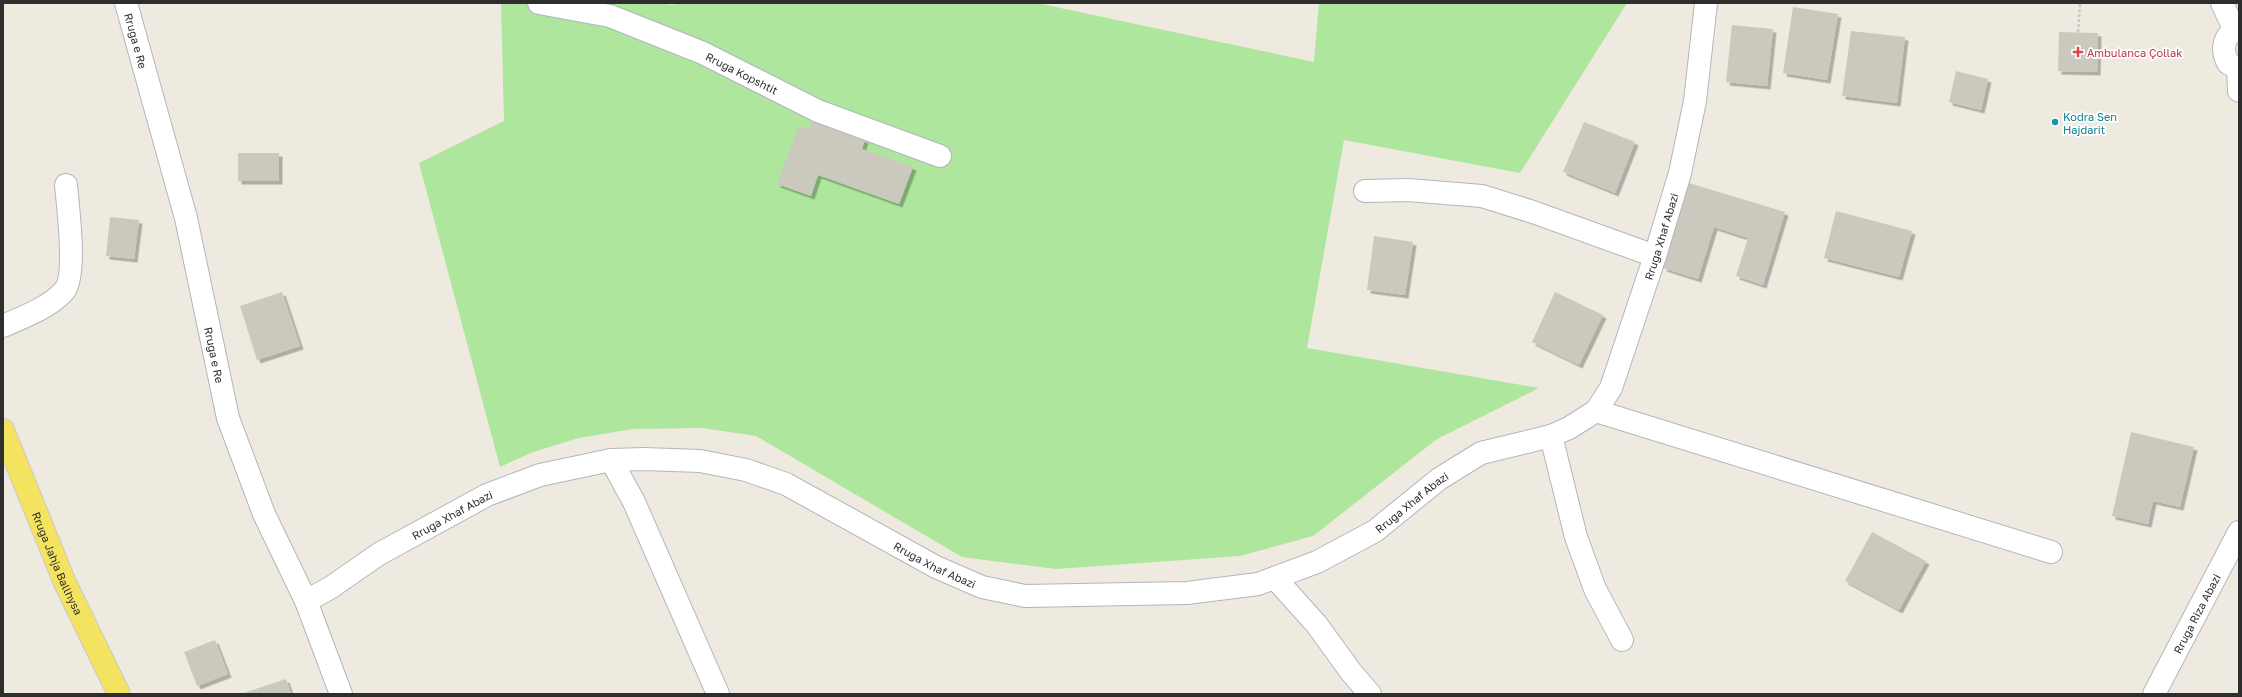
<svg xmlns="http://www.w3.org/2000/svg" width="2242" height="697" font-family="'Golos Text',sans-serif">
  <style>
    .green { fill: #ade69c }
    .building { fill: #cbc8be; filter: url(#shadow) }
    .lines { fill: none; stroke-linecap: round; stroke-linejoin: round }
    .minor-casing { stroke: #b4b4c1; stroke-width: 24 }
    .major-casing { stroke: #c9c9c9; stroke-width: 24 }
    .path { stroke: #c9c9c9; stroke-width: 2.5; stroke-dasharray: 3 2; stroke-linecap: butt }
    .minor { stroke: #fff; stroke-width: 22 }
    .major { stroke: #f4e360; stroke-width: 22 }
    .health-dot { fill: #e0444e; stroke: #fff; stroke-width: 1.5 }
    .culture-dot { fill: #0f9aa8; stroke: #fff; stroke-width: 1.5 }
    .labels { text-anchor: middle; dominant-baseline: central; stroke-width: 3.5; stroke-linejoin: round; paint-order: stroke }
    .street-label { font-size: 11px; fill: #2e2e2e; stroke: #fff }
    .health-label { font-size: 11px; fill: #be3a42; stroke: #fff; text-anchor: start }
    .culture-label { font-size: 11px; fill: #0d838f; stroke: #fff; text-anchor: start }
  </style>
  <defs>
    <filter id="shadow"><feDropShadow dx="3.5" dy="3.5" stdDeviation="0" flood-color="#0004"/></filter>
  </defs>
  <rect width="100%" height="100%" fill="#efeae0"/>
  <polygon class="green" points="501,3 662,3 673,5 674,3 1037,3 1314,62 1319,3 1627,3 1520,173 1344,140 1307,348 1539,388 1437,439 1313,536 1240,556 1056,569 962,557 756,436 702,428 633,429 579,438 533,452 500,467 419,163 504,121"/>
  <g class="building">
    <polygon points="1793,7 1838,14 1827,80 1783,73"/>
    <polygon points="1732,25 1773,29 1767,86 1726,82"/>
    <polygon points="1851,31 1905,37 1897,103 1842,96"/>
    <polygon points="2059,32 2098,33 2097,72 2058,71"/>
    <polygon points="1956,71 1988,79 1981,110 1949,102"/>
    <polygon points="812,121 865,140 862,149 913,167 899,204 818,175 811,196 777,184 799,126 809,130"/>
    <polygon points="1584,122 1635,142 1615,193 1563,172"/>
    <rect x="238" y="153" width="41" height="28"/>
    <polygon points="1689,183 1785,212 1763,285 1736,276 1748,238 1714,227 1698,279 1663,268"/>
    <polygon points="1836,211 1912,231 1899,277 1824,258"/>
    <polygon points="110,217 139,220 134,259 106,256"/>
    <polygon points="1374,236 1413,242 1405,295 1367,290"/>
    <polygon points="282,292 300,346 257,360 240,306"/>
    <polygon points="1555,292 1603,315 1579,365 1532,342"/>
    <polygon points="2131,432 2194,447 2180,507 2153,501 2148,524 2112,516"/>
    <polygon points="1872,532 1926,561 1899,610 1845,581"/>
    <polygon points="215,640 228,674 197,686 184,652"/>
    <polygon points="286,679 291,694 241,694"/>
  </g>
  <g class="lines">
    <defs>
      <g id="minor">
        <path id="s1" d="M126 3 186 218 228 418 264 514 306 601 341 694"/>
        <path id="s2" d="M539 3 610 16 703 53 818 111 940 156"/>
        <polyline points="2222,3 2235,31"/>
        <path d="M2239 29C2223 34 2221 50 2228 63L2239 69"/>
        <polyline points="2238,69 2239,91"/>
        <polyline points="1365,191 1408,190 1482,196 1533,212 1655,256"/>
        <path d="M3 326C23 317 49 308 64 291 77 277 68 207 66 185"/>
        <polyline points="1596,411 2051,552"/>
        <polyline points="1551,436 1576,537 1595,589 1622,640"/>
        <polyline points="611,460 634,502 718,694"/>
        <polyline points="1275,578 1317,625 1351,672 1370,694"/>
        <path id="s3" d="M306 601 330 588 379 554 487 495 540 475 611 460 644 459 700 461 746 470 786 484 936 567 982 587 1025 596 1187 593 1258 584 1317 562 1375 531 1439 479 1481 453 1551 436 1569 428 1596 411 1611 388 1655 256 1680 173 1695 101 1706 3"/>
        <path id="s4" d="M2154 694 2239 532"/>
      </g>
      <g id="major">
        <path id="s5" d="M3 430 65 583 119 694"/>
      </g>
    </defs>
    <use href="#minor" class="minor-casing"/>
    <use href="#major" class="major-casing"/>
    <polyline class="path" points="2078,32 2080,3"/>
    <use href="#minor" class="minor"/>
    <use href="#major" class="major"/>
  </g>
  <path class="health-dot" d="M2076 46h4v4h4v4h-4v4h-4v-4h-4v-4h4z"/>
  <circle class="culture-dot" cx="2055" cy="122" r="4"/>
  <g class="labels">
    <g class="street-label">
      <text stroke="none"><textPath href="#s1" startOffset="39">Rruga e Re</textPath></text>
      <text stroke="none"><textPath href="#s2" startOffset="216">Rruga Kopshtit</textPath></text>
      <text stroke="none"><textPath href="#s3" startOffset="1588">Rruga Xhaf Abazi</textPath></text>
      <text stroke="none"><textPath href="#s1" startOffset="363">Rruga e Re</textPath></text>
      <text stroke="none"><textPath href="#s3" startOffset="1192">Rruga Xhaf Abazi</textPath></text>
      <text stroke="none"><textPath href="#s3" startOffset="170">Rruga Xhaf Abazi</textPath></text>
      <text stroke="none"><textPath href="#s5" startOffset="144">Rruga Jahja Ballhysa</textPath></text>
      <text stroke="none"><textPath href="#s3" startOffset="687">Rruga Xhaf Abazi</textPath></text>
      <text stroke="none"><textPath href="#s4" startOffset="91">Rruga Riza Abazi</textPath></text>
    </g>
    <g class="health-label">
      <text x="2087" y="52">Ambulanca Çollak</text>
    </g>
    <g class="culture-label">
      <text x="2063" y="116">Kodra Sen<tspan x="2063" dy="13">Hajdarit</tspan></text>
    </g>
  </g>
  <rect width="2242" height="697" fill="none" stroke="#2e2e2e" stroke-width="8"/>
</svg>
